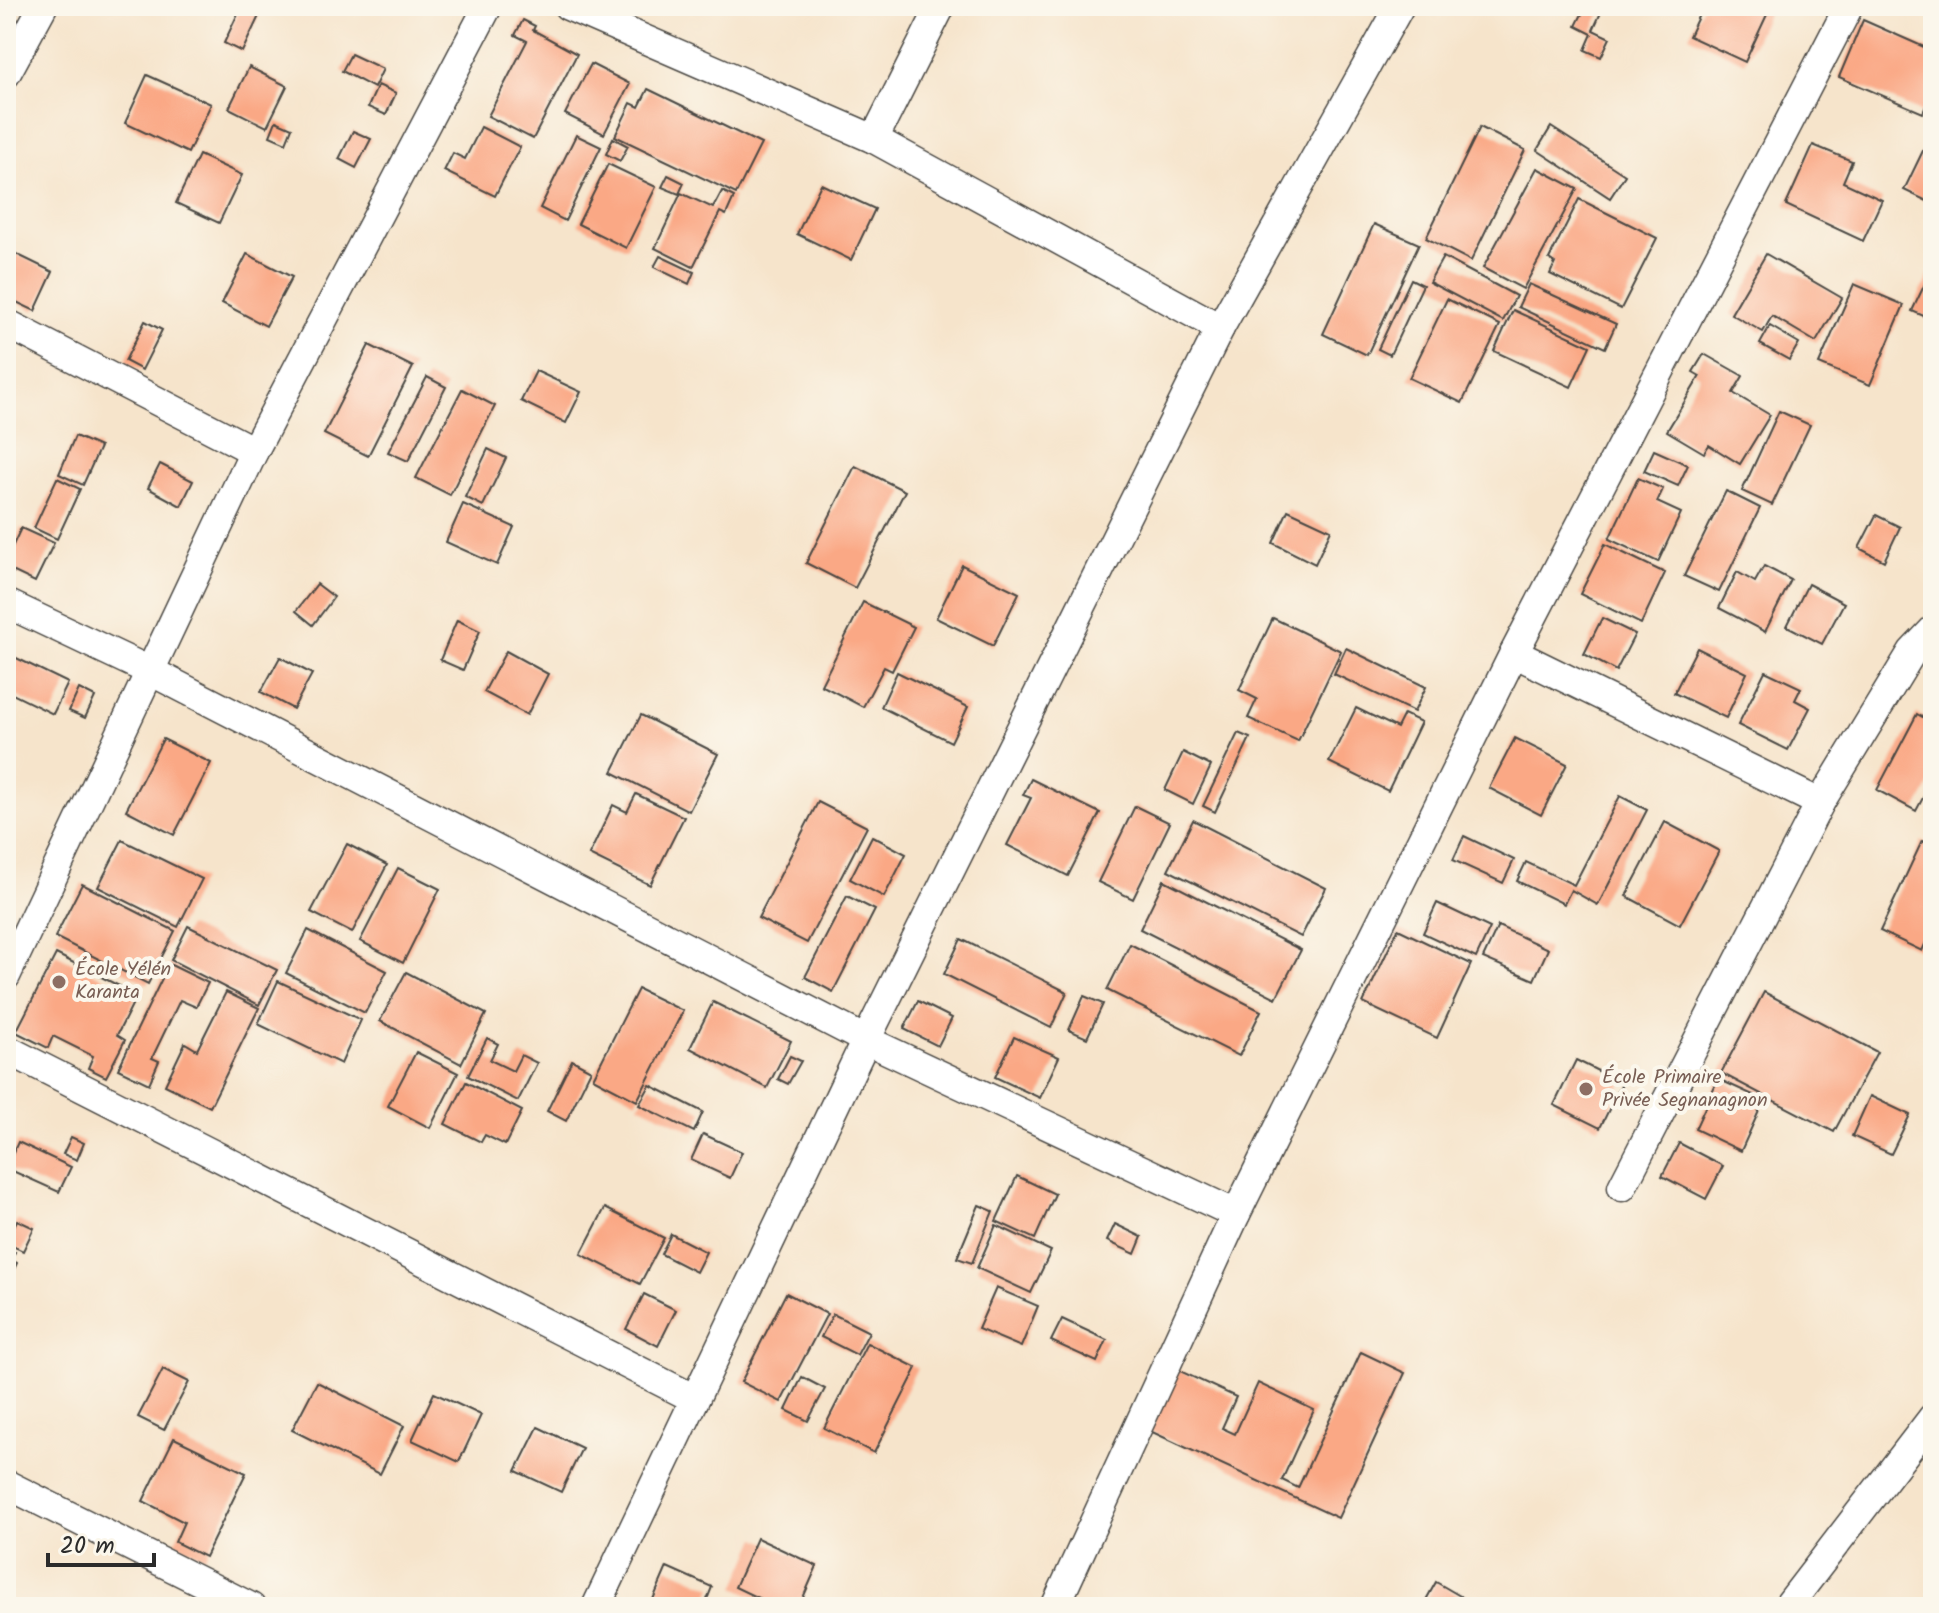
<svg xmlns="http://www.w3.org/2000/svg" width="1939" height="1613" font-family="Kalam,sans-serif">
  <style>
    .building { fill: #faa885 }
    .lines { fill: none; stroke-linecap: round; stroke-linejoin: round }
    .street-casing { stroke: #494743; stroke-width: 31 }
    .street { stroke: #fff; stroke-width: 28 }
    .education-dot { fill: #8d6e63; stroke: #fbf7ec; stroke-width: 3 }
    .labels { text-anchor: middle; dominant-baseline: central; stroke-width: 8; stroke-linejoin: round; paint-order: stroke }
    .education-label { font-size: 20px; fill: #785e54; stroke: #fbf7ec; text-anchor: start }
  </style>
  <rect width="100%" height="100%" fill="#fbf7ec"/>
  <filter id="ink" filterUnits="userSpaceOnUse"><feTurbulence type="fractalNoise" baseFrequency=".0125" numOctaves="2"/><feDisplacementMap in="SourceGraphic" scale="16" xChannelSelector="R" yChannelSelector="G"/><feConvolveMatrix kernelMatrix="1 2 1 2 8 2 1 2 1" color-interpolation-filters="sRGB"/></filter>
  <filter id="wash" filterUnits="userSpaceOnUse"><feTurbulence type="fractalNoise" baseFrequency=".006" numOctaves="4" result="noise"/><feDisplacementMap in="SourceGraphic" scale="32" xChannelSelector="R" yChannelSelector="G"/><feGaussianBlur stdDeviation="1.8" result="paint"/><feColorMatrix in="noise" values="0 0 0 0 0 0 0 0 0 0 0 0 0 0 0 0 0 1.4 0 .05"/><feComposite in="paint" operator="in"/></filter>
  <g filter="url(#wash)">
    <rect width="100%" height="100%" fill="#f6e4cb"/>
    <g id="blocks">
      <g class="building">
        <polygon points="1586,6 1604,6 1593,30 1610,38 1601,57 1585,50 1592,34 1576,26"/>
        <polygon points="1703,6 1771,6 1745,62 1689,36"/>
        <polygon points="241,7 259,16 242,52 224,43"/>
        <polygon points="523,20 535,26 533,30 577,54 533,139 488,116 527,41 515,35"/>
        <polygon points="1863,20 1933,51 1933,89 1923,113 1839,77"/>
        <polygon points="351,54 383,69 374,88 342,71"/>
        <polygon points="591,64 630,84 604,134 565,114"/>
        <polygon points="249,67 287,86 267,127 229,108"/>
        <polygon points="147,75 211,104 188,153 125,123"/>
        <polygon points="378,85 396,93 386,115 368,107"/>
        <polygon points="648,89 761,144 736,194 615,136 631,103 639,107"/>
        <polygon points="276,121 292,128 286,143 270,136"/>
        <polygon points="481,127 520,147 495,196 444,171 453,153 465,159"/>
        <polygon points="1480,127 1525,150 1471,261 1426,238"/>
        <polygon points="1551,127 1625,175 1610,198 1537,150"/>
        <polygon points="1933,130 1933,204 1904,190"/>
        <polygon points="353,131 371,139 356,168 339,159"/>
        <polygon points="576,135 601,147 565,221 540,208"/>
        <polygon points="613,138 628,146 620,161 606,154"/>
        <polygon points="1813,145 1852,161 1843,182 1882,200 1863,241 1786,205"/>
        <polygon points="199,155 242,175 219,223 176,203"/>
        <polygon points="608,164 656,187 626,248 578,224"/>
        <polygon points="1537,168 1577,189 1523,289 1483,268"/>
        <polygon points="668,175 684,183 679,194 662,187"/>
        <polygon points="821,184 875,209 851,260 797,234"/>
        <polygon points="722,191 734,197 726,215 720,212 693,267 655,248 681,193 713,208"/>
        <polygon points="1579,199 1657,238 1621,309 1550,274 1555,263 1549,259"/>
        <polygon points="1374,224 1419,244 1367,355 1323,334"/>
        <polygon points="6,249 53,272 35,311 6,297"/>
        <polygon points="247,254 292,277 266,326 222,303"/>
        <polygon points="1766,254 1842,298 1816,342 1772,316 1763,332 1731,314"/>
        <polygon points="660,256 694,272 689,284 654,267"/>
        <polygon points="1443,257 1516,296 1503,321 1429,282"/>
        <polygon points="1933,267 1933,320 1912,311"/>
        <polygon points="1411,279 1423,285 1390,355 1378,349"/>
        <polygon points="1529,284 1616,324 1605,348 1518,307"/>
        <polygon points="1854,284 1904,305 1870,385 1819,364"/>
        <polygon points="1447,299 1500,325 1462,403 1409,378"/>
        <polygon points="1513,310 1590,346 1571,387 1494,351"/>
        <polygon points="145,321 162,330 142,370 125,361"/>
        <polygon points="1770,326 1799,343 1789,360 1760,344"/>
        <polygon points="369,345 413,367 368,456 324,434"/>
        <polygon points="1704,354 1743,376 1733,393 1770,415 1740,464 1709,445 1704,453 1667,431 1700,376 1693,372"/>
        <polygon points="536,371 581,392 566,423 521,401"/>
        <polygon points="427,377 446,387 408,461 388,452"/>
        <polygon points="462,389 495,406 450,495 416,478"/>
        <polygon points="1779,411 1810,425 1772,505 1742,491"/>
        <polygon points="75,436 100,447 83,485 59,474"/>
        <polygon points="488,449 506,458 483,506 465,497"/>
        <polygon points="1654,450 1688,465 1678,486 1644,471"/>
        <polygon points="160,464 193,481 181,506 148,488"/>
        <polygon points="855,466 905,491 855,588 806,563"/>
        <polygon points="57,478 80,489 57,539 34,528"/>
        <polygon points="1638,478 1663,489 1657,502 1681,513 1658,562 1609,539"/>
        <polygon points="1726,491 1760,508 1719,592 1684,576"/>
        <polygon points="463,504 514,527 497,565 446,542"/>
        <polygon points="1288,510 1331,530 1315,564 1273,543"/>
        <polygon points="1876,515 1900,527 1884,561 1859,548"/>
        <polygon points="21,528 54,543 35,582 6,568 6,560"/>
        <polygon points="1605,544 1665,573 1641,624 1580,594"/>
        <polygon points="962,565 1019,593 993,646 936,618"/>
        <polygon points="1764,566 1791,580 1765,632 1719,608 1737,572 1755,582"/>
        <polygon points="317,584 334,597 313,625 296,611"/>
        <polygon points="1808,584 1844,603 1822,644 1787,626"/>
        <polygon points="863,602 914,627 892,671 884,667 863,707 821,685"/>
        <polygon points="1273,618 1341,651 1298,741 1248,718 1257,699 1239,690"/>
        <polygon points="1602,618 1635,634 1616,671 1584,654"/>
        <polygon points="457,620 480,631 463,670 440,660"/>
        <polygon points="1346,648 1426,687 1414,712 1334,674"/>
        <polygon points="1697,648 1747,673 1726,718 1674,693"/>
        <polygon points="506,651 548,674 527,715 484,692"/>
        <polygon points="6,653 68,683 53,714 6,691"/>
        <polygon points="280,657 312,674 293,709 261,692"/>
        <polygon points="1765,671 1801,688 1795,700 1810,708 1788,750 1738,725"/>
        <polygon points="897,672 968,707 951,742 881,707"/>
        <polygon points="79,689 95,697 85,718 69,711"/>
        <polygon points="1356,708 1397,728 1404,714 1421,722 1388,791 1329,762"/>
        <polygon points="1917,714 1933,723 1933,779 1916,811 1877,790"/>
        <polygon points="641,715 718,754 689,811 612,772"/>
        <polygon points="1238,733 1250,738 1215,812 1203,806"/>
        <polygon points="1515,738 1567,764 1541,815 1489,788"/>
        <polygon points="163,739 211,763 174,835 126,810"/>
        <polygon points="1183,752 1211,766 1193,804 1165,790"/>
        <polygon points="1031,779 1100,813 1068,876 1007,845 1031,798 1023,795"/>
        <polygon points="636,794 684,817 650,885 589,855 613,805 627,812"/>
        <polygon points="1620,796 1647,810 1598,905 1571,890 1564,904 1517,881 1526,862 1574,885"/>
        <polygon points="818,802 867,827 807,943 758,918"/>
        <polygon points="1135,806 1170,823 1133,899 1098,882"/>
        <polygon points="1193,820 1326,888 1301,937 1168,870"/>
        <polygon points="1665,822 1719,851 1680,925 1626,896"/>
        <polygon points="872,836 906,854 884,897 850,879"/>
        <polygon points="1464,836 1514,860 1503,883 1453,860"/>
        <polygon points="122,840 202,879 178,927 98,887"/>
        <polygon points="1922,841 1933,846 1933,927 1922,951 1880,931"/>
        <polygon points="347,844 387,865 352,933 311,912"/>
        <polygon points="398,868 440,889 403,963 360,941"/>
        <polygon points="1164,880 1301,950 1276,998 1140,929"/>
        <polygon points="82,884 175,931 148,984 55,937"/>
        <polygon points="847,896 875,910 833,992 805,977"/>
        <polygon points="1437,903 1490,928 1476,958 1423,933"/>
        <polygon points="188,926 277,970 259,1005 171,960"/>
        <polygon points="1498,926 1548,949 1534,980 1483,958"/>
        <polygon points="1398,929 1471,964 1437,1038 1363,1003"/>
        <polygon points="308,930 387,971 365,1013 286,973"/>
        <polygon points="961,939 1067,992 1051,1028 944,974"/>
        <polygon points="1130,944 1261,1011 1239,1056 1107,990"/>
        <polygon points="56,954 137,995 117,1035 125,1040 106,1077 88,1068 93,1056 53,1036 48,1048 16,1032"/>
        <polygon points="169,964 208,983 196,1007 180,1000 152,1058 159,1061 149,1084 118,1069"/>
        <polygon points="406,972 486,1014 461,1064 380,1021"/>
        <polygon points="278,981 361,1020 341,1064 258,1024"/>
        <polygon points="638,989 683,1011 637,1101 593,1078"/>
        <polygon points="226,992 259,1008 210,1107 165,1085 185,1043 197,1050"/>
        <polygon points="1764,992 1877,1052 1834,1132 1721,1073"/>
        <polygon points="1084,996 1103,1004 1087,1038 1069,1030"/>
        <polygon points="918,1001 952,1018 938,1046 904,1029"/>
        <polygon points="713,1002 791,1041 767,1088 690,1048"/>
        <polygon points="1014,1037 1059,1057 1040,1098 995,1077"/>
        <polygon points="487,1038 498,1044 490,1060 513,1071 521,1055 537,1063 518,1101 468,1076"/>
        <polygon points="416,1052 458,1073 430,1128 388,1106"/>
        <polygon points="790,1056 801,1061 788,1084 778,1079"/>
        <polygon points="572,1060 591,1070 566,1121 547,1111"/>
        <polygon points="1576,1060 1622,1083 1600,1128 1554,1105"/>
        <polygon points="1718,1079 1764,1100 1741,1151 1695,1129"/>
        <polygon points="466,1082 522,1111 505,1145 485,1135 481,1142 445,1124"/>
        <polygon points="650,1085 703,1112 694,1132 639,1105"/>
        <polygon points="1870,1096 1910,1115 1891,1154 1852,1136"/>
        <polygon points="703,1134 742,1152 730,1178 691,1160"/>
        <polygon points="71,1137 84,1143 77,1160 63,1154"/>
        <polygon points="18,1142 71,1167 59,1192 6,1168"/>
        <polygon points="1679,1143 1723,1166 1706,1199 1662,1176"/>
        <polygon points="1017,1176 1055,1194 1035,1239 996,1221"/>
        <polygon points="979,1205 993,1211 972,1263 957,1258"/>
        <polygon points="605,1208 664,1238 640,1284 581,1254"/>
        <polygon points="17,1220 34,1228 23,1251 6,1243"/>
        <polygon points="1115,1224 1142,1237 1135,1254 1107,1241"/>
        <polygon points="996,1225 1051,1251 1031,1293 977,1268"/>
        <polygon points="671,1234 706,1252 696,1272 661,1254"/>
        <polygon points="6,1248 15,1252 11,1260 17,1263 6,1286"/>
        <polygon points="996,1288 1038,1306 1021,1347 978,1329"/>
        <polygon points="786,1293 827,1314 781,1402 741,1382"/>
        <polygon points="644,1294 676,1310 658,1346 626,1329"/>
        <polygon points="833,1314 869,1332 857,1355 821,1337"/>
        <polygon points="1062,1319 1107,1340 1097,1362 1051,1341"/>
        <polygon points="867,1343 917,1368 874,1453 824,1428"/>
        <polygon points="1361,1352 1405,1373 1338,1518 1150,1431 1178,1370 1236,1397 1222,1428 1235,1434 1258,1383 1314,1410 1282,1480 1298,1488"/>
        <polygon points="163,1369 189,1382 164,1430 138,1417"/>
        <polygon points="802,1377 825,1389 808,1421 786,1410"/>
        <polygon points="317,1382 404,1426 380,1474 292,1430"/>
        <polygon points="434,1393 481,1415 459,1462 412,1440"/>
        <polygon points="538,1427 582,1448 561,1492 516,1471"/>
        <polygon points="174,1438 246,1473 205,1557 175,1542 184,1522 143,1501"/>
        <polygon points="757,1538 817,1566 799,1607 777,1607 735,1587"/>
        <polygon points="667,1567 712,1587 704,1607 651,1604"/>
        <polygon points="1436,1582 1479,1607 1422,1607"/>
      </g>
    </g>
  </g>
  <g filter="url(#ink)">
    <use href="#blocks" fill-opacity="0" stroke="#494743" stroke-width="2"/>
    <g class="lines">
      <defs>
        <g id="street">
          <polyline points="568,6 874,139 1220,328"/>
          <polyline points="6,74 43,6"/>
          <polyline points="874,139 941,6"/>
          <polyline points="6,323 254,451"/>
          <polyline points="6,603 152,672 866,1040 1236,1214"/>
          <polyline points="1514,653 1820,803"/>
          <polyline points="6,976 254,451 488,6"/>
          <polyline points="6,1049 695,1399"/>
          <polyline points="1622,1187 1820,803 1912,652 1933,630"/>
          <polyline points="6,1484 251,1607"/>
          <polyline points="596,1607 866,1040 1220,328 1400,6"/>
          <polyline points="1055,1607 1236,1214 1514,653 1849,6"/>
          <polyline points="1787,1607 1933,1417"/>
        </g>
      </defs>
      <use href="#street" class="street-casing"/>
      <use href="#street" class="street"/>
    </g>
  </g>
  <g class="education-dot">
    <circle cx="59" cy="982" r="8"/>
    <circle cx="1586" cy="1089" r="8"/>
  </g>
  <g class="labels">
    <g class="education-label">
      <text x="75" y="970">École Yélén<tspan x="75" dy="23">Karanta</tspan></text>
      <text x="1602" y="1078">École Primaire<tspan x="1602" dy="23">Privée Segnanagnon</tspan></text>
    </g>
  </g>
  <rect width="1939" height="1613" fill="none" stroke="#fbf7ec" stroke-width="32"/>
  <path d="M48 1553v12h106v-12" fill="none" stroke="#2b2b2b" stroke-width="4"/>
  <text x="60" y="1553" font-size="24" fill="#2b2b2b" stroke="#fbf7ec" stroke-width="6" paint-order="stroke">20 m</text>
</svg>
